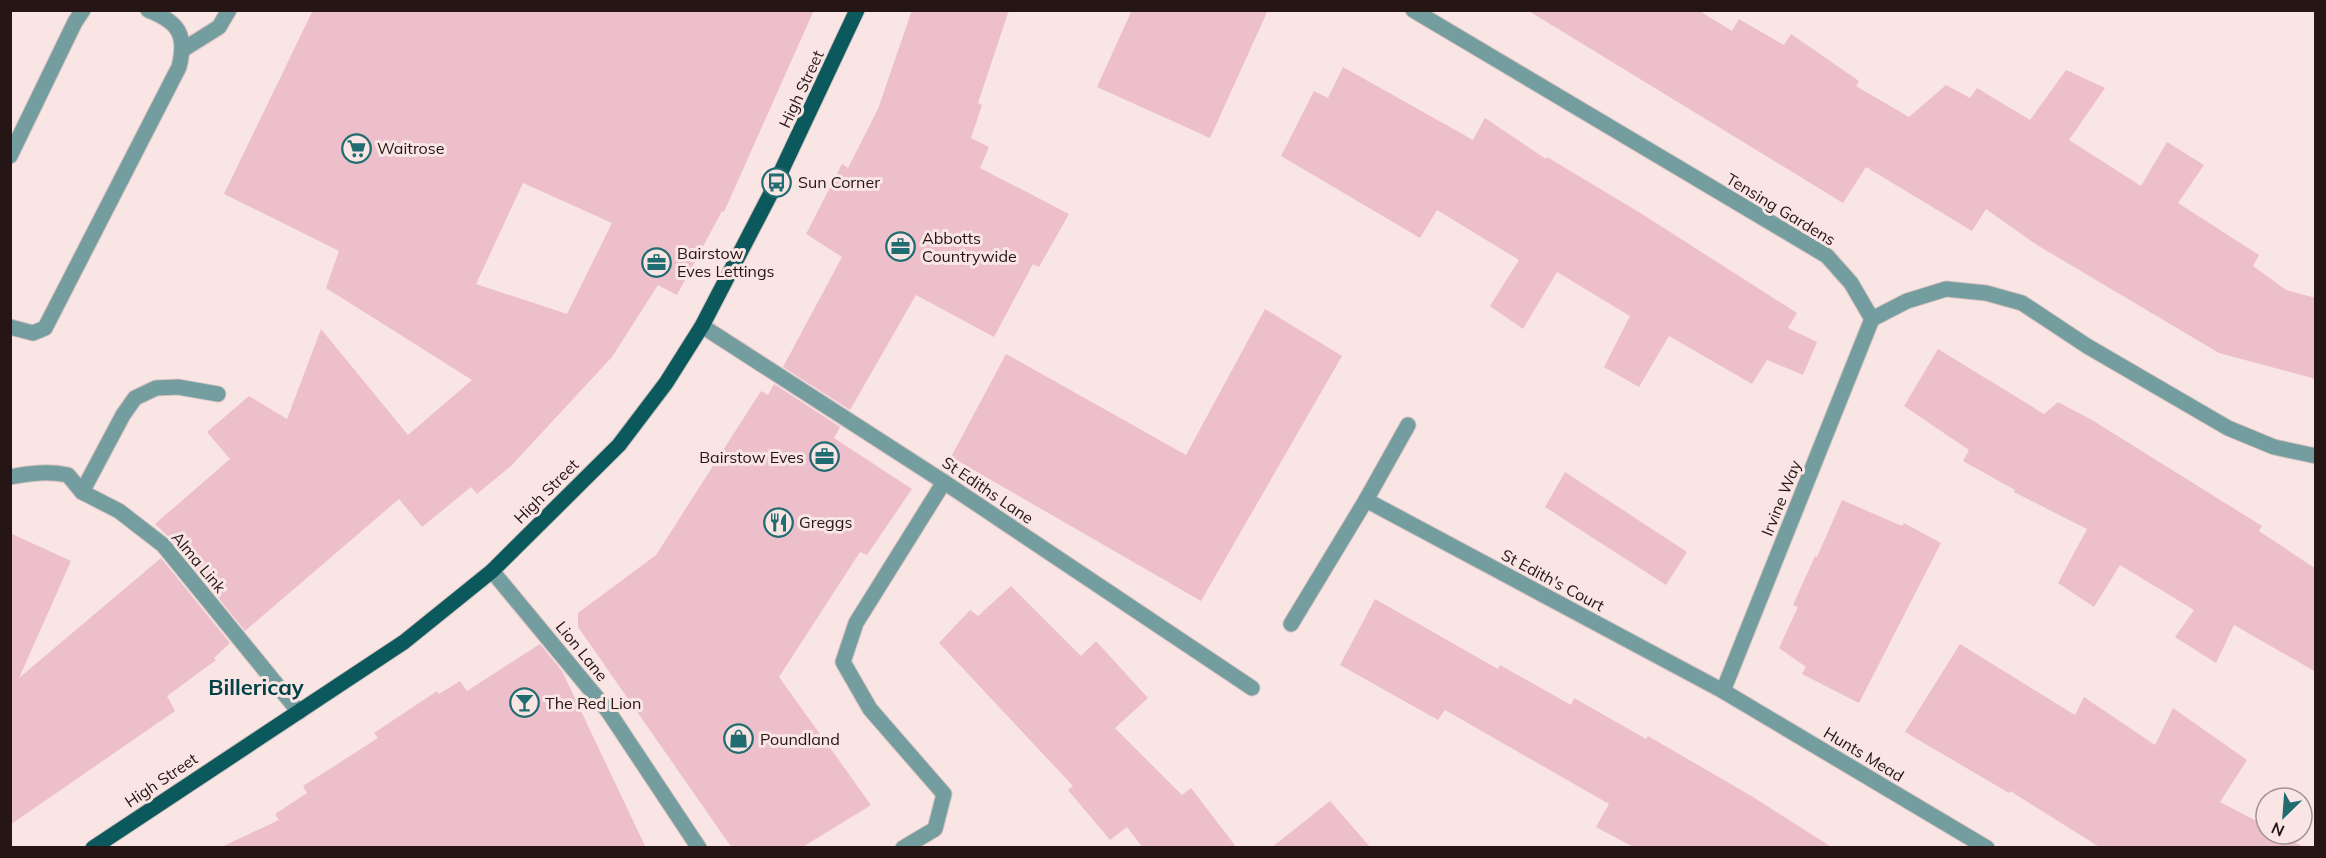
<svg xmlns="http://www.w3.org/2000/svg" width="2326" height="858" font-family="Mulish,sans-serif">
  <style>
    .building { fill: #edbfcb; fill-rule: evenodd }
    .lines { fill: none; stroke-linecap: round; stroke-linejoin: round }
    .minor-casing { stroke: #d3c0bf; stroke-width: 17 }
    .major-casing { stroke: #d3c0bf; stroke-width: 17 }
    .minor { stroke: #739d9f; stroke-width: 15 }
    .major { stroke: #0b595d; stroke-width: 15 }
    .labels { text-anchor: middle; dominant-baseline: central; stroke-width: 6; stroke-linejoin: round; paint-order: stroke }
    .street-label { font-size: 16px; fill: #251515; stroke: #f9e5e4 }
    .poi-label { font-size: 16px; fill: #251515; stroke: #f9e5e4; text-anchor: start }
    .district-label { font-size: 22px; font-weight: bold; fill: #004245; stroke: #f9e5e4 }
  </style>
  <rect width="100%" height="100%" fill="#f9e5e4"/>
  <g class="building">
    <path d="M313 10H814L724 212 722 211 677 295 658 285 612 357 511 466 477 494 471 487 422 527 399 499 245 631 171 539 155 524 230 459 207 432 249 396 287 419 321 329 408 435 472 380 326 288 339 251 224 194ZM523 183 612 223 567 314 476 284Z"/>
    <polygon points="912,10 1009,10 978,103 982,105 971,138 989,147 980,168 1069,214 1039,267 1033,264 994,337 916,295 850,410 783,367 842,257 806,234 842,164 848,168 878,109"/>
    <polygon points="1132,10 1268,10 1210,138 1097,87"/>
    <polygon points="1527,10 1698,10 1732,31 1739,19 1784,45 1791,34 1859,81 1856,86 1909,117 1946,85 1970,98 1977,88 2030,120 2066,70 2105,88 2069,140 2141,186 2167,142 2204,165 2178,203 2259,255 2253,266 2286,290 2316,298 2316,379 2219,353 2037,245 1986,209 1972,231 1866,167 1843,203"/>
    <polygon points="1343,67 1473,140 1485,118 1546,159 1547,157 1642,214 1797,313 1788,328 1817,342 1803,375 1767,360 1752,384 1669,336 1639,387 1604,367 1630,316 1557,272 1523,329 1490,306 1519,260 1437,210 1420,238 1281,156 1314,91 1328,98"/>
    <polygon points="1265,309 1342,356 1201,601 951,457 1006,354 1186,455"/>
    <polygon points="1938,349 2044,414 2058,402 2092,420 2262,526 2259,531 2316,569 2316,672 2234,625 2216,663 2175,637 2194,610 2120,565 2094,607 2058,583 2087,529 2014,492 2015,490 1963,461 1969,450 1904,406"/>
    <polygon points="774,384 840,427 834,438 912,489 867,555 860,552 779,677 871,805 801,848 732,848 578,627 578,613 656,555 761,391 768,395"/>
    <polygon points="1565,472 1687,552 1666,585 1545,507"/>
    <polygon points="1842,500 1902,526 1904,523 1941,543 1859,703 1802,674 1806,667 1779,648 1798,607 1793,605 1815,556 1817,557"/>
    <polygon points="10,533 71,561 19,678 161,558 230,643 214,658 216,660 167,696 175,711 10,825"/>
    <polygon points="1011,586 1081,656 1096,641 1148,698 1115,728 1182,795 1191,788 1237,848 1143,848 1127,827 1110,840 1068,790 1073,786 939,643 970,610 978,616"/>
    <polygon points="1375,599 1498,669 1500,665 1571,705 1574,698 1646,739 1648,736 1753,797 1833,848 1635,848 1596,827 1609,804 1445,710 1438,720 1340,665"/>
    <polygon points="540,644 562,671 646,848 219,848 279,820 275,814 307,793 303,786 378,738 374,733 437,691 439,694 460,681 467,691"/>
    <polygon points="1960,644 2075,715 2084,697 2155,745 2173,708 2247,760 2220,802 2266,826 2266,834 2280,834 2305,848 2101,848 2010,791 2009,793 1905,732"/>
    <polygon points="1330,801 1371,848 1271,848"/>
  </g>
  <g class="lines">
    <defs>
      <g id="minor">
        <polyline points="1413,10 1827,256 1851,283 1872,319 1907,301 1946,289 1986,293 2022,303 2087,346 2228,428 2274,447 2316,456"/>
        <polyline points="184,49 219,27 229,10"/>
        <polyline points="10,156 75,22 83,10"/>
        <polyline points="702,326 944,482 1252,688"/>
        <path d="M10 327 33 333 45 328 179 67C187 35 179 22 148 10"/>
        <path d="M10 477C31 473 48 471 68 475L82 492 119 511 163 545 299 712"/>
        <polyline points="82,492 123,415 135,398 156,388 178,387 218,394"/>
        <polyline points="1366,500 1408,425"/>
        <polyline points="492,571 608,711 699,848"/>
        <polyline points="1291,624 1366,500 1723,691 1987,848"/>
        <polyline points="1723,691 1872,319"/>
        <polyline points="903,848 935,829 944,794 870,709 843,662 856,623 944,482"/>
      </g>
      <polyline id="major" points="93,848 404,642 492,571 619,445 666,383 702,326 770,195 857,10"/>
    </defs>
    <use href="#minor" class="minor-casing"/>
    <use href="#major" class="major-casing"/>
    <use href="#minor" class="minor"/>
    <use href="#major" class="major"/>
  </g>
  <defs>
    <symbol id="supermarket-ring" viewBox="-11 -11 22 22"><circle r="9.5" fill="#f9e5e4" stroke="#206c70" stroke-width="1.5"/><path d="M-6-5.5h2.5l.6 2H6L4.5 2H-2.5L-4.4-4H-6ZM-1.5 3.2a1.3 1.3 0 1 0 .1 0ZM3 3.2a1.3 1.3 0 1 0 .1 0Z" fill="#206c70"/></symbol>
    <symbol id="bus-ring" viewBox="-11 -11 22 22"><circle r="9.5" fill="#f9e5e4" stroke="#206c70" stroke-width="1.5"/><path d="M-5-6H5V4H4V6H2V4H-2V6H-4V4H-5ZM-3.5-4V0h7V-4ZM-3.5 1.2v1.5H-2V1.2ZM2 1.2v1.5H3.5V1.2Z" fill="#206c70"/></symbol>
    <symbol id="office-ring" viewBox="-11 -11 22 22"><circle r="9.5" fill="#f9e5e4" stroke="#206c70" stroke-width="1.5"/><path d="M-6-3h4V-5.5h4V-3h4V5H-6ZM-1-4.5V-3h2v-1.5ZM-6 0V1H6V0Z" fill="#206c70"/></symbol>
    <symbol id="restaurant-ring" viewBox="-11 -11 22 22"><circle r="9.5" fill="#f9e5e4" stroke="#206c70" stroke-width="1.5"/><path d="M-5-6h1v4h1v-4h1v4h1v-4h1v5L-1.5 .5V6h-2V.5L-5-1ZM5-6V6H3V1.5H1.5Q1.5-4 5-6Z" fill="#206c70"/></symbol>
    <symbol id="bar-ring" viewBox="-11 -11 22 22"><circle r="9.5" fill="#f9e5e4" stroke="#206c70" stroke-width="1.5"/><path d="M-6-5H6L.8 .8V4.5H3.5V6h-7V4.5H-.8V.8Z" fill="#206c70"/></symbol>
    <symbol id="shop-ring" viewBox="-11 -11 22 22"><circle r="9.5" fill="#f9e5e4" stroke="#206c70" stroke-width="1.5"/><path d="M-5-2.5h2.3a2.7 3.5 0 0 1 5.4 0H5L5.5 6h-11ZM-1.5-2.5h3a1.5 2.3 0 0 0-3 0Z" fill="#206c70"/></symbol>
  </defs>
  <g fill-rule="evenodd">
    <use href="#supermarket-ring" x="340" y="132" width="33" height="33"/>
    <use href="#bus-ring" x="760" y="166" width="33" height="33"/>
    <use href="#office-ring" x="884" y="230" width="33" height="33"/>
    <use href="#office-ring" x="640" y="246" width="33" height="33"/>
    <use href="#office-ring" x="808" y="440" width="33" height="33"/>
    <use href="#restaurant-ring" x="762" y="506" width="33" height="33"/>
    <use href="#bar-ring" x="508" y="686" width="33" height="33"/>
    <use href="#shop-ring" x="722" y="722" width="33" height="33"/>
  </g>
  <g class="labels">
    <g class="street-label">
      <text transform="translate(801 89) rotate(-65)">High Street</text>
      <text transform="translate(1781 209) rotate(31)">Tensing Gardens</text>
      <text transform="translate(988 490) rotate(34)">St Ediths Lane</text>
      <text transform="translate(546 491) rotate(-45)">High Street</text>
      <text transform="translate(1781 498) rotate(-68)">Irvine Way</text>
      <text transform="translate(199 562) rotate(50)">Alma Link</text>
      <text transform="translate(1553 580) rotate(28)">St Edith's Court</text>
      <text transform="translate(582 651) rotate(51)">Lion Lane</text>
      <text transform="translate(1864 754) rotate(31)">Hunts Mead</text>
      <text transform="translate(161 780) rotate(-34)">High Street</text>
    </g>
    <g class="poi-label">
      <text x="377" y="148">Waitrose</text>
      <text x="798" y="182">Sun Corner</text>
      <text x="922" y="238">Abbotts<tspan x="922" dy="18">Countrywide</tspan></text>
      <text x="677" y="253">Bairstow<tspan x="677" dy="18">Eves Lettings</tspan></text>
      <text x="804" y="457" text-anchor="end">Bairstow Eves</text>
      <text x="799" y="522">Greggs</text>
      <text x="545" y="703">The Red Lion</text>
      <text x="760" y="739">Poundland</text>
    </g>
    <g class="district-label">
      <text x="256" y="687">Billericay</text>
    </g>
  </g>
  <rect width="2326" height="858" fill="none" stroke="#251515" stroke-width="24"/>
  <g transform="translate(2284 816) rotate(205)"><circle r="28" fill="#f9e5e4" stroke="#a49291" stroke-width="1.5"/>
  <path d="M0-4.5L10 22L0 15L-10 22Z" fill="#206c70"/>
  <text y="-9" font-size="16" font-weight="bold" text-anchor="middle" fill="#251515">N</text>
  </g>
</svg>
